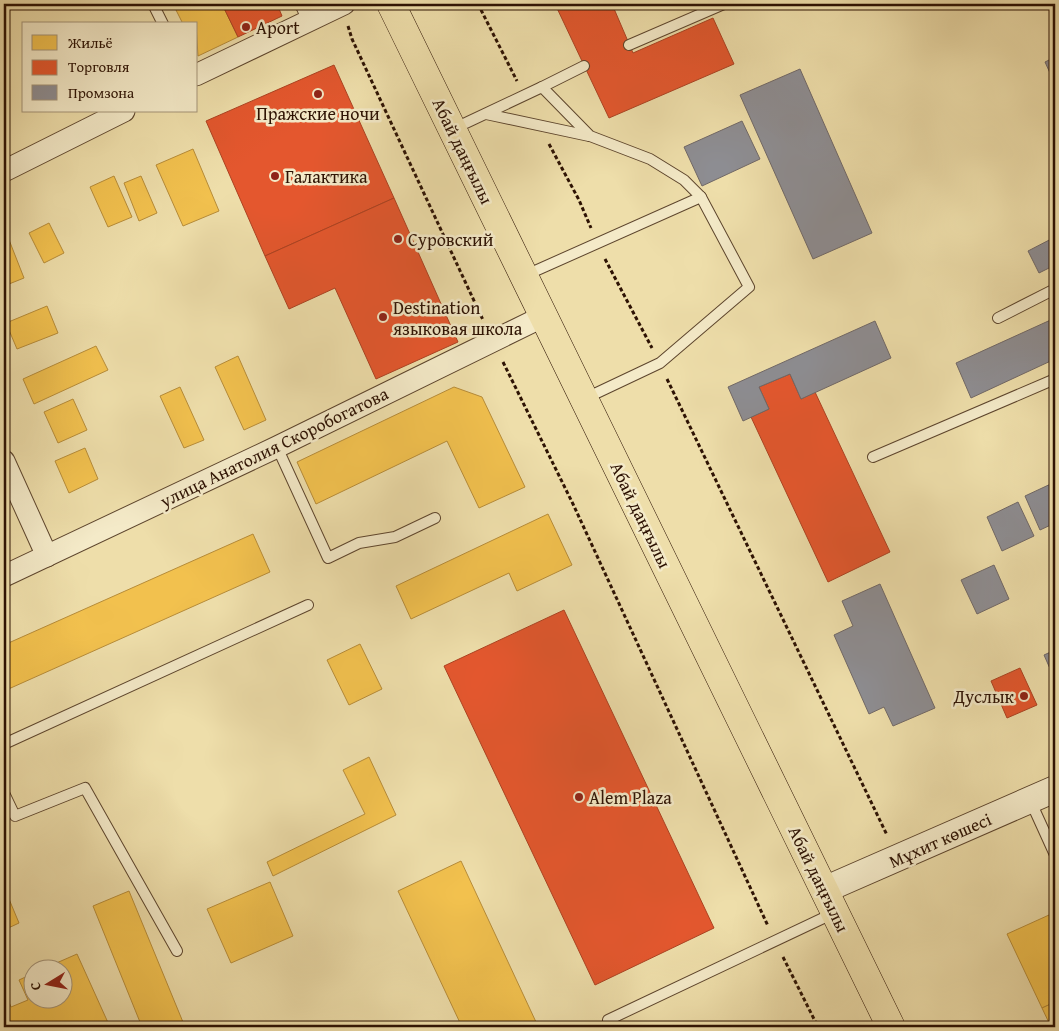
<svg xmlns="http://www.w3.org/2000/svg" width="1059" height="1031" font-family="'Gentium Book Plus',serif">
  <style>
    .homes { fill: #f2c14e; stroke: #b78c38 }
    .shops { fill: #e4572e; stroke: #ad4221 }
    .industry { fill: #8d8d92; stroke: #706867 }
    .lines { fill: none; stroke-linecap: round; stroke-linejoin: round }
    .service-casing { stroke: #5d452d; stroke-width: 12 }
    .minor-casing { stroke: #5d452d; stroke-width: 23 }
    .tertiary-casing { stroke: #5d452d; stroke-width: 28 }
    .primary-casing { stroke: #2d1203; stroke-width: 29 }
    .path { stroke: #2d1203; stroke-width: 3; stroke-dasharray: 4 2.5; stroke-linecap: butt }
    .service { stroke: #f4eac8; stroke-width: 10 }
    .minor { stroke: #f4eac8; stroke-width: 21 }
    .tertiary { stroke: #f4eac8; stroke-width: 26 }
    .primary { stroke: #eedeaa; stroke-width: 28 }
    .poi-dot { fill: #8f2418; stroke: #f4eac8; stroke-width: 2 }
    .labels { text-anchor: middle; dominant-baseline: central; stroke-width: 5; stroke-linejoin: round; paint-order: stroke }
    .poi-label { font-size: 18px; fill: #2d1203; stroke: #f4eac8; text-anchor: start }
    .street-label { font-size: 18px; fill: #2d1203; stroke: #f4eac8 }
  </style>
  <rect width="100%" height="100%" fill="#eedeaa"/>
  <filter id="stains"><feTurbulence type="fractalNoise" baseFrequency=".004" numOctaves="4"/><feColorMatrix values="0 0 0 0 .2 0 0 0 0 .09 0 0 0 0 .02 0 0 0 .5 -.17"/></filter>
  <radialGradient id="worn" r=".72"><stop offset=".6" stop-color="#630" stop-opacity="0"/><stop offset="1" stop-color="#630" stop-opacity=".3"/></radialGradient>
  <g class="homes">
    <polygon points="173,4 222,4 238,37 198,56 196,24 183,24"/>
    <polygon points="193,149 219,211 183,226 156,165"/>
    <polygon points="114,176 132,217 108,227 90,187"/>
    <polygon points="141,176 157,213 139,221 124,183"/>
    <polygon points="49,223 64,253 44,263 29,233"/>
    <polygon points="4,227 24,278 4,286"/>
    <polygon points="47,306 58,333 17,349 6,323"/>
    <polygon points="96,346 108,370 34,404 23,379"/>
    <polygon points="238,356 266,420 244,430 215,367"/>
    <polygon points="180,387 204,440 184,448 160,396"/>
    <polygon points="454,387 482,397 525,487 479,508 447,441 316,504 297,462"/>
    <polygon points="73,399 87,430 58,443 44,412"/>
    <polygon points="85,448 98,479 69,493 55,461"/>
    <polygon points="548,514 572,565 517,591 509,573 411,619 396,586"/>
    <polygon points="253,534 270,572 4,691 4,645"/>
    <polygon points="360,644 382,689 349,705 327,660"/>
    <polygon points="369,757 396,815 273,876 267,862 365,814 343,770"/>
    <polygon points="461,861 536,1022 525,1027 462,1027 398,891"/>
    <polygon points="270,882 293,936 231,963 207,909"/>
    <polygon points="4,887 19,923 4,930"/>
    <polygon points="129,891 185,1027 142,1027 93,906"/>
    <polygon points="1049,915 1055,928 1055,1002 1042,1008 1007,934"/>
    <polygon points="77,954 110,1027 4,1027 4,990 11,1007 28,1000 19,980 32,974 32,998 62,998 62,968 45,968"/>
    <polygon points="1055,1002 1055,1027 1051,1027 1042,1008"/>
  </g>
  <g class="shops">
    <polygon points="222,4 277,4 282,16 238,37"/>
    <polygon points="555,4 612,4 633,53 713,18 734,64 609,118"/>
    <polygon points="334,65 394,198 265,256 206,121"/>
    <polygon points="394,198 458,342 376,379 335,288 289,309 265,256"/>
    <polygon points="790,374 801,399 815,392 890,552 828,582 751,417 769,409 759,387"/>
    <polygon points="564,610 714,928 595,985 444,666"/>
    <polygon points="1020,668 1037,705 1007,718 991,681"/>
  </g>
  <g class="industry">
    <polygon points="1055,57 1055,84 1045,62"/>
    <polygon points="800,69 872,233 813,259 740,95"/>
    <polygon points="742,121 760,159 702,186 684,147"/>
    <polygon points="1055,237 1055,265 1039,273 1028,251"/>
    <polygon points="1055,318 1055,359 971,398 956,363"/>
    <polygon points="875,321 891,358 801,399 790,374 759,387 769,409 743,421 728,387"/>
    <polygon points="1055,482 1055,523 1040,530 1025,496"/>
    <polygon points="1018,502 1034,536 1002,551 987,517"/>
    <polygon points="994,565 1009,599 977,614 961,580"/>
    <polygon points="880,584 935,708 893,726 884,707 869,714 834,635 853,626 842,601"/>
    <polygon points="1055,650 1055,680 1044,655"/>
  </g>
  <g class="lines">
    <defs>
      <g id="service">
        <polyline points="153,4 163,24"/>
        <polyline points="300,4 308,21"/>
        <polyline points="629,45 724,4"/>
        <polyline points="542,87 584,66"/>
        <polyline points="486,114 589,136"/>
        <polyline points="453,129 542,87 590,136 650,159 684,180 701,197"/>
        <polyline points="526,275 701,197 749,287 660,363 586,398"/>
        <polyline points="998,318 1055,289"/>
        <polyline points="277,447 328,558 359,543 395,537 435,518"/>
        <polyline points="873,457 1055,379"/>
        <polyline points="4,744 308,605"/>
        <polyline points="4,793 15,816 85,788 177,951"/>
        <polyline points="1030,800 1055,855"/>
        <polyline points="611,1027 608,1020 834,913"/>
      </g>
      <g id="minor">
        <polyline points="196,75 344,4"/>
        <polyline points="4,171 124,111"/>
        <polyline points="4,461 47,556"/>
        <polyline points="4,576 277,447 544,316"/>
      </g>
      <polyline id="tertiary" points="824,890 1055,789"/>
      <polyline id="primary" points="391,4 891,1027"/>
    </defs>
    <use href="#service" class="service-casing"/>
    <use href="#minor" class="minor-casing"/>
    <use href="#tertiary" class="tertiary-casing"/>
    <use href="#primary" class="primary-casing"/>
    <g class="path">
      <polyline points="478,4 517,81"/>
      <polyline points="348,26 352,39 483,320"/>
      <polyline points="549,144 579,200 591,228"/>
      <polyline points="605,259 652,348"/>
      <polyline points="503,362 573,504 768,926"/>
      <polyline points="667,379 887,835"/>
      <polyline points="783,957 818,1027"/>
    </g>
    <use href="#service" class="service"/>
    <use href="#minor" class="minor"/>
    <use href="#tertiary" class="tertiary"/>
    <use href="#primary" class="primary"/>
  </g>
  <g class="poi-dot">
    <circle cx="246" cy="27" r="5"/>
    <circle cx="318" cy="94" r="5"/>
    <circle cx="275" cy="176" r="5"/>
    <circle cx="398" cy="239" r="5"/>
    <circle cx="383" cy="317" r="5"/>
    <circle cx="1024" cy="696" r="5"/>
    <circle cx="579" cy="797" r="5"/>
  </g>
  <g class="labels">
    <g class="poi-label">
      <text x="256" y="27">Aport</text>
      <text x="318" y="113" text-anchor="middle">Пражские ночи</text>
      <text x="285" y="176">Галактика</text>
      <text x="408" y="239">Суровский</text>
      <text x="393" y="307">Destination<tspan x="393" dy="21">языковая школа</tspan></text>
      <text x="1014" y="696" text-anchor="end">Дуслык</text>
      <text x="589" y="797">Alem Plaza</text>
    </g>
    <g class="street-label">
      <text transform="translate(463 151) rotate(64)">Абай даңғылы</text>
      <text transform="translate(274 447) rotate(-26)">улица Анатолия Скоробогатова</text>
      <text transform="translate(641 515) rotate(64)">Абай даңғылы</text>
      <text transform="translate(940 840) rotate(-24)">Мұхит көшесі</text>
      <text transform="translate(819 879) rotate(64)">Абай даңғылы</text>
    </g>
  </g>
  <rect width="1059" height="1031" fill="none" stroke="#eedeaa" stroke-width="20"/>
  <rect x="5" y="5" width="1049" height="1021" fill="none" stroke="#2d1203" stroke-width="2.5"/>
  <rect x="10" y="10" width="1039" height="1011" fill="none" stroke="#2d1203"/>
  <rect x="22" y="22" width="175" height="90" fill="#f4eac8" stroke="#a49479"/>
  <rect x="32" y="35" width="25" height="15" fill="#f2c14e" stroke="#a49479"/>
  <text x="68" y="48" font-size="15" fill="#2d1203">Жильё</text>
  <rect x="32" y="60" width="25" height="15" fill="#e4572e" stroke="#a49479"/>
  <text x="68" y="72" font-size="15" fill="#2d1203">Торговля</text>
  <rect x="32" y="85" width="25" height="15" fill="#8d8d92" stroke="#a49479"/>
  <text x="68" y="98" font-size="15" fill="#2d1203">Промзона</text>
  <g transform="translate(48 984) rotate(260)"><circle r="24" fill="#f4eac8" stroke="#a49479"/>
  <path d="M0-4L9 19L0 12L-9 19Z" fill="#8f2418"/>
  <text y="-8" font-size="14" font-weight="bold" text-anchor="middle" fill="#2d1203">С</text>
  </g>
  <rect width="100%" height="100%" filter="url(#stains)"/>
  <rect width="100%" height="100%" fill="url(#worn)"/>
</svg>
